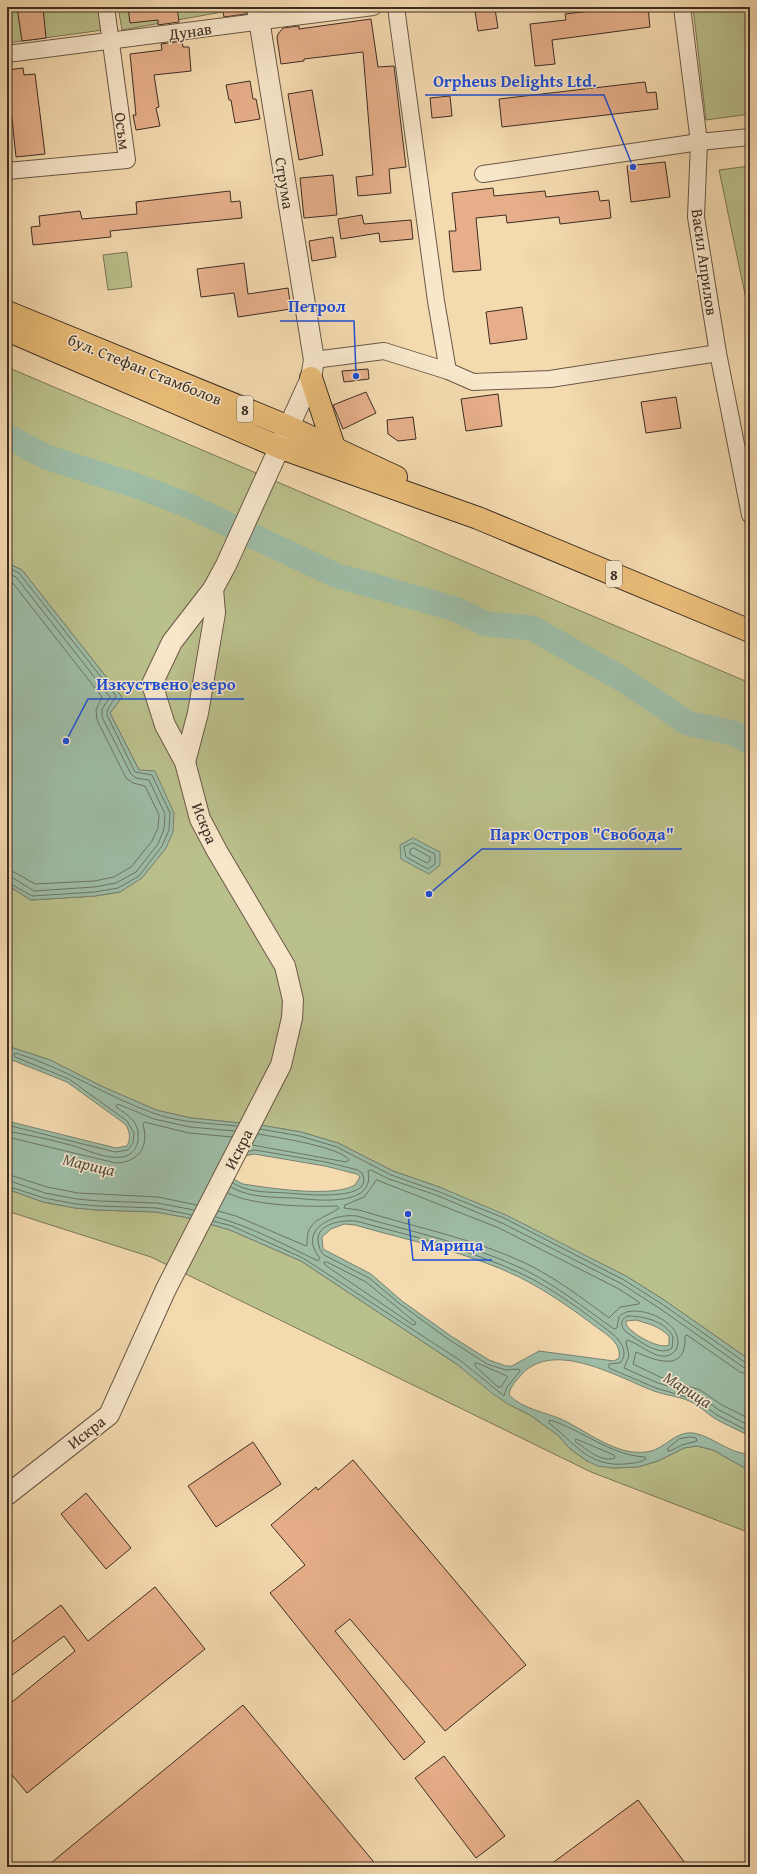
<svg xmlns="http://www.w3.org/2000/svg" width="757" height="1874" font-family="'Gentium Book Plus',serif">
  <style>
    .green { fill: #bac08c; stroke: #7b7658 }
    .water { fill: #9dbba5; stroke: #768271; fill-rule: evenodd }
    .lines { fill: none; stroke-linecap: round; stroke-linejoin: round }
    .shore { stroke: #6c7464; stroke-width: 1 }
    .river { stroke: #9dbba5; stroke-width: 25 }
    .building { fill: #e6af8a; stroke: #3c2d24 }
    .minor-casing { stroke: #6a5847; stroke-width: 18 }
    .tertiary-casing { stroke: #6a5847; stroke-width: 22 }
    .primary-casing { stroke: #3c2d24; stroke-width: 24 }
    .minor { stroke: #f8e7cb; stroke-width: 16 }
    .tertiary { stroke: #f8e7cb; stroke-width: 20 }
    .primary { stroke: #eabd78; stroke-width: 22 }
    .labels { text-anchor: middle; dominant-baseline: central; stroke-width: 3; stroke-linejoin: round; paint-order: stroke }
    .shield { fill: #f8e7cb; stroke: #746556; stroke-width: 1 }
    .shield-label { font-size: 15px; font-weight: bold; fill: #3c2d24 }
    .street-label { font-size: 16px; fill: #3c2d24; stroke: #f8e7cb }
    .water-label { font-size: 17px; font-style: italic; fill: #545044; stroke: #f8e7cb }
    .leader { fill: none; stroke: #1d4ed8; stroke-width: 1.5 }
    .callout-dot { fill: #1d4ed8; stroke: #f8e7cb; stroke-width: 1.5 }
    .callout-label { font-size: 17px; text-anchor: middle; font-weight: bold; fill: #1d4ed8; stroke: #f8e7cb; stroke-width: 3; stroke-linejoin: round; paint-order: stroke }
  </style>
  <rect width="100%" height="100%" fill="#f4daaf"/>
  <filter id="stains"><feTurbulence type="fractalNoise" baseFrequency=".005" numOctaves="4"/><feColorMatrix values="0 0 0 0 .2 0 0 0 0 .09 0 0 0 0 .02 0 0 0 .5 -.17"/></filter>
  <radialGradient id="worn" r=".72"><stop offset=".6" stop-color="#630" stop-opacity="0"/><stop offset="1" stop-color="#630" stop-opacity=".3"/></radialGradient>
  <g class="green">
    <polygon points="7,7 99,7 103,30 7,43"/>
    <polygon points="118,7 244,7 244,8 122,30"/>
    <polygon points="693,7 750,7 750,114 706,120"/>
    <polygon points="750,166 750,318 719,170"/>
    <polygon points="127,252 132,287 108,290 103,255"/>
    <polygon points="7,367 750,683 750,1360 664,1300 626,1276 439,1187 393,1171 338,1143 301,1132 260,1125 191,1118 156,1110 101,1086 50,1060 7,1046 7,885 31,900 95,896 120,892 139,770 110,713 122,697 22,570 7,563"/>
    <polygon points="7,1189 43,1202 75,1208 98,1210 156,1212 189,1218 230,1230 301,1261 458,1365 509,1404 530,1415 559,1436 569,1448 587,1461 612,1468 638,1467 658,1461 684,1448 697,1446 713,1450 750,1471 750,1533 591,1472 151,1257 7,1211"/>
  </g>
  <g class="water">
    <polygon points="7,563 22,570 122,697 110,713 139,770 155,771 174,813 173,832 166,848 142,878 120,892 95,896 31,900 7,885"/>
    <polygon points="413,838 440,852 440,865 429,874 401,859 400,845"/>
    <path d="M7 1046 50 1060 101 1086 156 1110 191 1118 260 1125 301 1132 338 1143 393 1171 439 1187 506 1215 626 1276 664 1300 750 1360V1436C738 1430 726 1425 714 1418 708 1414 702 1408 695 1404 682 1396 667 1396 654 1391 619 1378 555 1339 522 1374 517 1380 510 1386 509 1395 523 1409 544 1412 561 1419 587 1431 616 1456 646 1452 665 1450 674 1431 693 1433 713 1436 729 1454 750 1454V1471L713 1450 697 1446 684 1448 658 1461 638 1467 612 1468 598 1466 587 1461 569 1448 559 1436 530 1415 508 1404 493 1394 458 1365 301 1261 230 1230 189 1218 156 1212 98 1210 75 1208 43 1202 7 1189V1121L116 1148 127 1146C131 1138 130 1131 125 1124L67 1082 7 1058ZM254 1154 325 1166 357 1174 360 1177 355 1185C333 1198 269 1188 243 1184L235 1180 234 1177 244 1156ZM344 1224 355 1225C410 1241 468 1252 519 1277 545 1290 568 1306 591 1323 602 1332 622 1341 619 1358L614 1361 539 1351 512 1366H506L489 1360 451 1336 402 1301 371 1274 323 1249 322 1237 331 1229ZM636 1320C649 1324 659 1326 669 1336V1345C659 1350 630 1333 626 1324V1321Z"/>
  </g>
  <g class="lines">
    <g class="shore">
      <polyline points="7,567 19,573 116,696 107,711 107,715 135,772 152,775 170,813 169,830 162,846 139,876 118,888 95,892 32,896 7,882"/>
      <polyline points="7,573 16,577 110,697 102,709 102,717 131,774 136,778 149,780 165,814 164,829 158,844 136,872 116,883 94,887 34,891 13,878 7,877"/>
      <polyline points="7,579 12,582 102,697 96,710 97,720 126,778 133,783 145,786 159,815 158,828 152,841 131,867 114,877 94,881 35,884 14,872 7,871"/>
      <polygon points="413,843 435,854 435,864 428,869 406,857 404,847"/>
      <polygon points="414,848 430,857 430,861 427,863 410,854 410,850"/>
      <path d="M7 1125 115 1152 128 1150 133 1143 134 1133 127 1121 69 1079 15 1057 14 1054 16 1053C64 1068 106 1096 153 1113 180 1123 209 1123 237 1126"/>
      <polyline points="260,1129 300,1136 337,1147 391,1175 437,1191 504,1218 624,1280 662,1304 746,1363 750,1363"/>
      <path d="M7 1131C28 1135 49 1139 70 1145 86 1149 106 1160 123 1157 132 1155 137 1148 138 1140 140 1122 129 1116 116 1107L118 1104 154 1119 190 1127 235 1131"/>
      <path d="M7 1137 116 1163C140 1162 149 1146 143 1124L144 1122 189 1133 232 1137"/>
      <path d="M252 1145 346 1162 349 1160C341 1147 275 1137 258 1134"/>
      <polyline points="7,1174 47,1187 78,1193 158,1197 197,1205"/>
      <polyline points="7,1180 45,1193 77,1199 99,1201 157,1203 194,1210"/>
      <path d="M377 1180 499 1228 619 1289 639 1302V1304L620 1307 609 1318C582 1298 556 1278 525 1263 472 1238 414 1227 359 1210L344 1208 345 1205 364 1197Z"/>
      <path d="M233 1183C235 1184 238 1186 241 1187 255 1193 273 1192 287 1193 300 1194 377 1203 362 1173L358 1170 326 1162 255 1150 249 1151"/>
      <polyline points="7,1186 44,1198 76,1204 99,1206 157,1208 192,1215"/>
      <path d="M231 1187C249 1198 273 1197 294 1198 315 1200 376 1208 368 1171L371 1170 389 1179 436 1195 502 1223 622 1284 659 1308 743 1367 750 1369"/>
      <path d="M218 1211 236 1216 306 1246 307 1245C306 1218 323 1220 339 1208L337 1206C309 1207 252 1206 228 1193"/>
      <path d="M216 1217C252 1227 285 1245 318 1261L320 1258C297 1230 332 1213 357 1216 413 1232 470 1244 523 1269 556 1285 584 1308 614 1329L617 1328 619 1317C632 1300 689 1322 676 1350 662 1367 642 1344 627 1340L626 1342 629 1356 624 1368 658 1383 698 1395 719 1410 750 1426"/>
      <path d="M213 1221 232 1226 303 1258 461 1361 504 1396 507 1387 520 1371 519 1369 506 1370 487 1364 448 1339 400 1304 369 1278 324 1255C320 1251 319 1247 318 1241 317 1223 342 1220 356 1221 411 1236 468 1249 520 1273 554 1289 584 1312 614 1335 621 1342 629 1353 620 1363L609 1364V1368L656 1388 696 1400 717 1415 750 1432"/>
      <polygon points="327,1262 366,1282 415,1322 416,1324 413,1325 325,1265 324,1263"/>
      <path d="M628 1316C643 1316 666 1321 673 1337L672 1348C659 1358 637 1339 626 1332 621 1327 619 1319 628 1316Z"/>
      <polygon points="477,1363 507,1376 507,1378 501,1387 498,1387 475,1366 475,1364"/>
      <path d="M750 1375 740 1372 687 1335 685 1336C687 1373 656 1361 636 1352L633 1364 660 1377 700 1390 722 1405 750 1419"/>
      <path d="M550 1420C583 1430 609 1455 645 1457L646 1459C640 1463 632 1463 625 1464 588 1467 575 1443 549 1423Z"/>
      <polygon points="690,1437 696,1438 697,1441 682,1445 670,1451 668,1451 668,1448 679,1439"/>
      <path d="M576 1439 614 1455 615 1458C601 1463 587 1449 576 1442Z"/>
    </g>
    <polyline class="river" points="7,436 46,457 137,486 187,505 335,575 455,609 486,624 532,628 622,679 687,723 733,733 750,742"/>
  </g>
  <g class="building">
    <polygon points="17,7 43,7 46,38 22,41"/>
    <polygon points="128,7 177,7 179,22 158,25 158,20 130,23"/>
    <polygon points="222,7 246,7 246,14 224,17"/>
    <polygon points="624,7 648,7 650,27 552,40 555,64 535,66 530,24 566,20 565,14"/>
    <polygon points="495,9 498,28 478,31 475,11"/>
    <polygon points="371,19 378,67 394,66 406,167 389,169 391,193 358,196 356,177 373,175 363,52 304,59 304,61 281,64 277,38 278,34 283,28 299,26 299,29"/>
    <polygon points="182,41 183,47 189,47 191,71 154,75 159,107 156,108 160,126 136,130 133,115 136,115 130,54 162,50 161,44"/>
    <polygon points="23,68 24,75 35,74 45,154 16,157 7,70"/>
    <polygon points="250,81 253,99 256,99 260,119 235,123 231,100 229,100 226,85"/>
    <polygon points="645,82 647,93 656,92 658,109 502,127 499,99"/>
    <polygon points="312,90 323,155 299,160 288,94"/>
    <polygon points="450,96 452,116 432,118 430,98"/>
    <polygon points="665,162 670,197 631,202 627,166"/>
    <polygon points="333,175 337,215 304,218 300,178"/>
    <polygon points="493,188 494,196 545,191 546,197 598,191 600,201 609,200 611,218 560,224 559,217 507,223 506,215 476,218 481,270 453,272 449,231 456,231 452,193"/>
    <polygon points="230,191 231,202 240,201 242,218 110,231 111,237 33,245 31,227 40,226 39,216 80,211 82,219 137,214 136,202"/>
    <polygon points="362,215 364,224 411,220 413,239 380,242 379,233 341,239 338,219"/>
    <polygon points="333,237 336,257 312,261 309,241"/>
    <polygon points="244,263 248,294 288,288 291,309 238,317 234,293 201,297 197,269"/>
    <polygon points="522,307 527,339 490,344 486,312"/>
    <polygon points="368,369 369,379 344,382 342,371"/>
    <polygon points="366,392 376,413 343,429 333,405"/>
    <polygon points="498,394 502,426 466,431 461,399"/>
    <polygon points="676,397 681,428 646,433 641,402"/>
    <polygon points="413,417 416,439 398,441 388,434 387,420"/>
    <polygon points="253,1442 281,1484 216,1527 188,1486"/>
    <polygon points="353,1460 526,1665 445,1731 350,1619 335,1631 425,1742 404,1760 270,1593 305,1565 271,1525 316,1487 318,1490"/>
    <polygon points="86,1493 131,1548 106,1569 61,1514"/>
    <polygon points="155,1587 205,1649 27,1793 7,1769 7,1706 75,1651 64,1636 7,1679 7,1646 61,1605 88,1641"/>
    <polygon points="243,1705 378,1867 46,1867"/>
    <polygon points="444,1756 505,1836 476,1858 415,1778"/>
    <polygon points="638,1800 688,1867 547,1867"/>
  </g>
  <g class="lines">
    <defs>
      <g id="minor">
        <polyline points="396,7 436,301 448,371"/>
        <polyline points="682,7 699,142 696,217 718,353 750,515"/>
        <polyline points="7,54 373,7"/>
        <polyline points="7,171 127,160 106,7"/>
        <polyline points="483,174 699,142 750,137"/>
        <polyline points="314,360 384,351 448,371 473,382 550,379 718,353"/>
      </g>
      <g id="tertiary">
        <polyline points="185,762 198,713 215,613 213,589"/>
        <polyline points="7,1495 109,1415 166,1289 281,1065 292,1018 293,1000 285,966 217,851 200,819 185,762 165,725 152,684 172,642 213,589 226,565 311,378 314,360 257,7"/>
      </g>
      <g id="primary">
        <polyline points="7,312 289,427 396,477"/>
        <polyline points="7,330 281,448 478,518 750,631"/>
        <polyline points="311,378 334,447"/>
      </g>
    </defs>
    <use href="#minor" class="minor-casing"/>
    <use href="#tertiary" class="tertiary-casing"/>
    <use href="#primary" class="primary-casing"/>
    <use href="#minor" class="minor"/>
    <use href="#tertiary" class="tertiary"/>
    <use href="#primary" class="primary"/>
  </g>
  <g class="labels">
    <g class="shield">
      <rect x="237" y="396" width="16" height="26" rx="3"/>
      <rect x="606" y="561" width="16" height="26" rx="3"/>
    </g>
    <g class="shield-label">
      <text x="245" y="409">8</text>
      <text x="614" y="574">8</text>
    </g>
    <g class="street-label">
      <text transform="translate(190 31) rotate(-8)">Дунав</text>
      <text transform="translate(123 131) rotate(82)">Осъм</text>
      <text transform="translate(285 183) rotate(81)">Струма</text>
      <text transform="translate(705 262) rotate(82)">Васил Априлов</text>
      <text transform="translate(145 369) rotate(22)">бул. Стефан Стамболов</text>
      <text transform="translate(205 823) rotate(68)">Искра</text>
      <text transform="translate(238 1149) rotate(-63)">Искра</text>
      <text transform="translate(86 1432) rotate(-38)">Искра</text>
    </g>
    <g class="water-label">
      <text transform="translate(89 1164) rotate(13)">Марица</text>
      <text transform="translate(688 1389) rotate(32)">Марица</text>
    </g>
  </g>
  <path class="leader" d="M633 167L604 95H425M356 376L354 321H280M66 741L88 699H244M429 894L482 849H682M408 1214L413 1260H492"/>
  <g class="callout-dot">
    <circle cx="633" cy="167" r="4"/>
    <circle cx="356" cy="376" r="4"/>
    <circle cx="66" cy="741" r="4"/>
    <circle cx="429" cy="894" r="4"/>
    <circle cx="408" cy="1214" r="4"/>
  </g>
  <g class="callout-label">
    <text x="515" y="87">Orpheus Delights Ltd.</text>
    <text x="317" y="312">Петрол</text>
    <text x="166" y="690">Изкуствено езеро</text>
    <text x="582" y="840">Парк Остров "Свобода"</text>
    <text x="452" y="1251">Марица</text>
  </g>
  <rect width="757" height="1874" fill="none" stroke="#f4daaf" stroke-width="24"/>
  <rect x="8" y="8" width="741" height="1858" fill="none" stroke="#3c2d24" stroke-width="2"/>
  <rect x="12" y="12" width="733" height="1850" fill="none" stroke="#3c2d24"/>
  <rect width="100%" height="100%" filter="url(#stains)"/>
  <rect width="100%" height="100%" fill="url(#worn)"/>
</svg>
